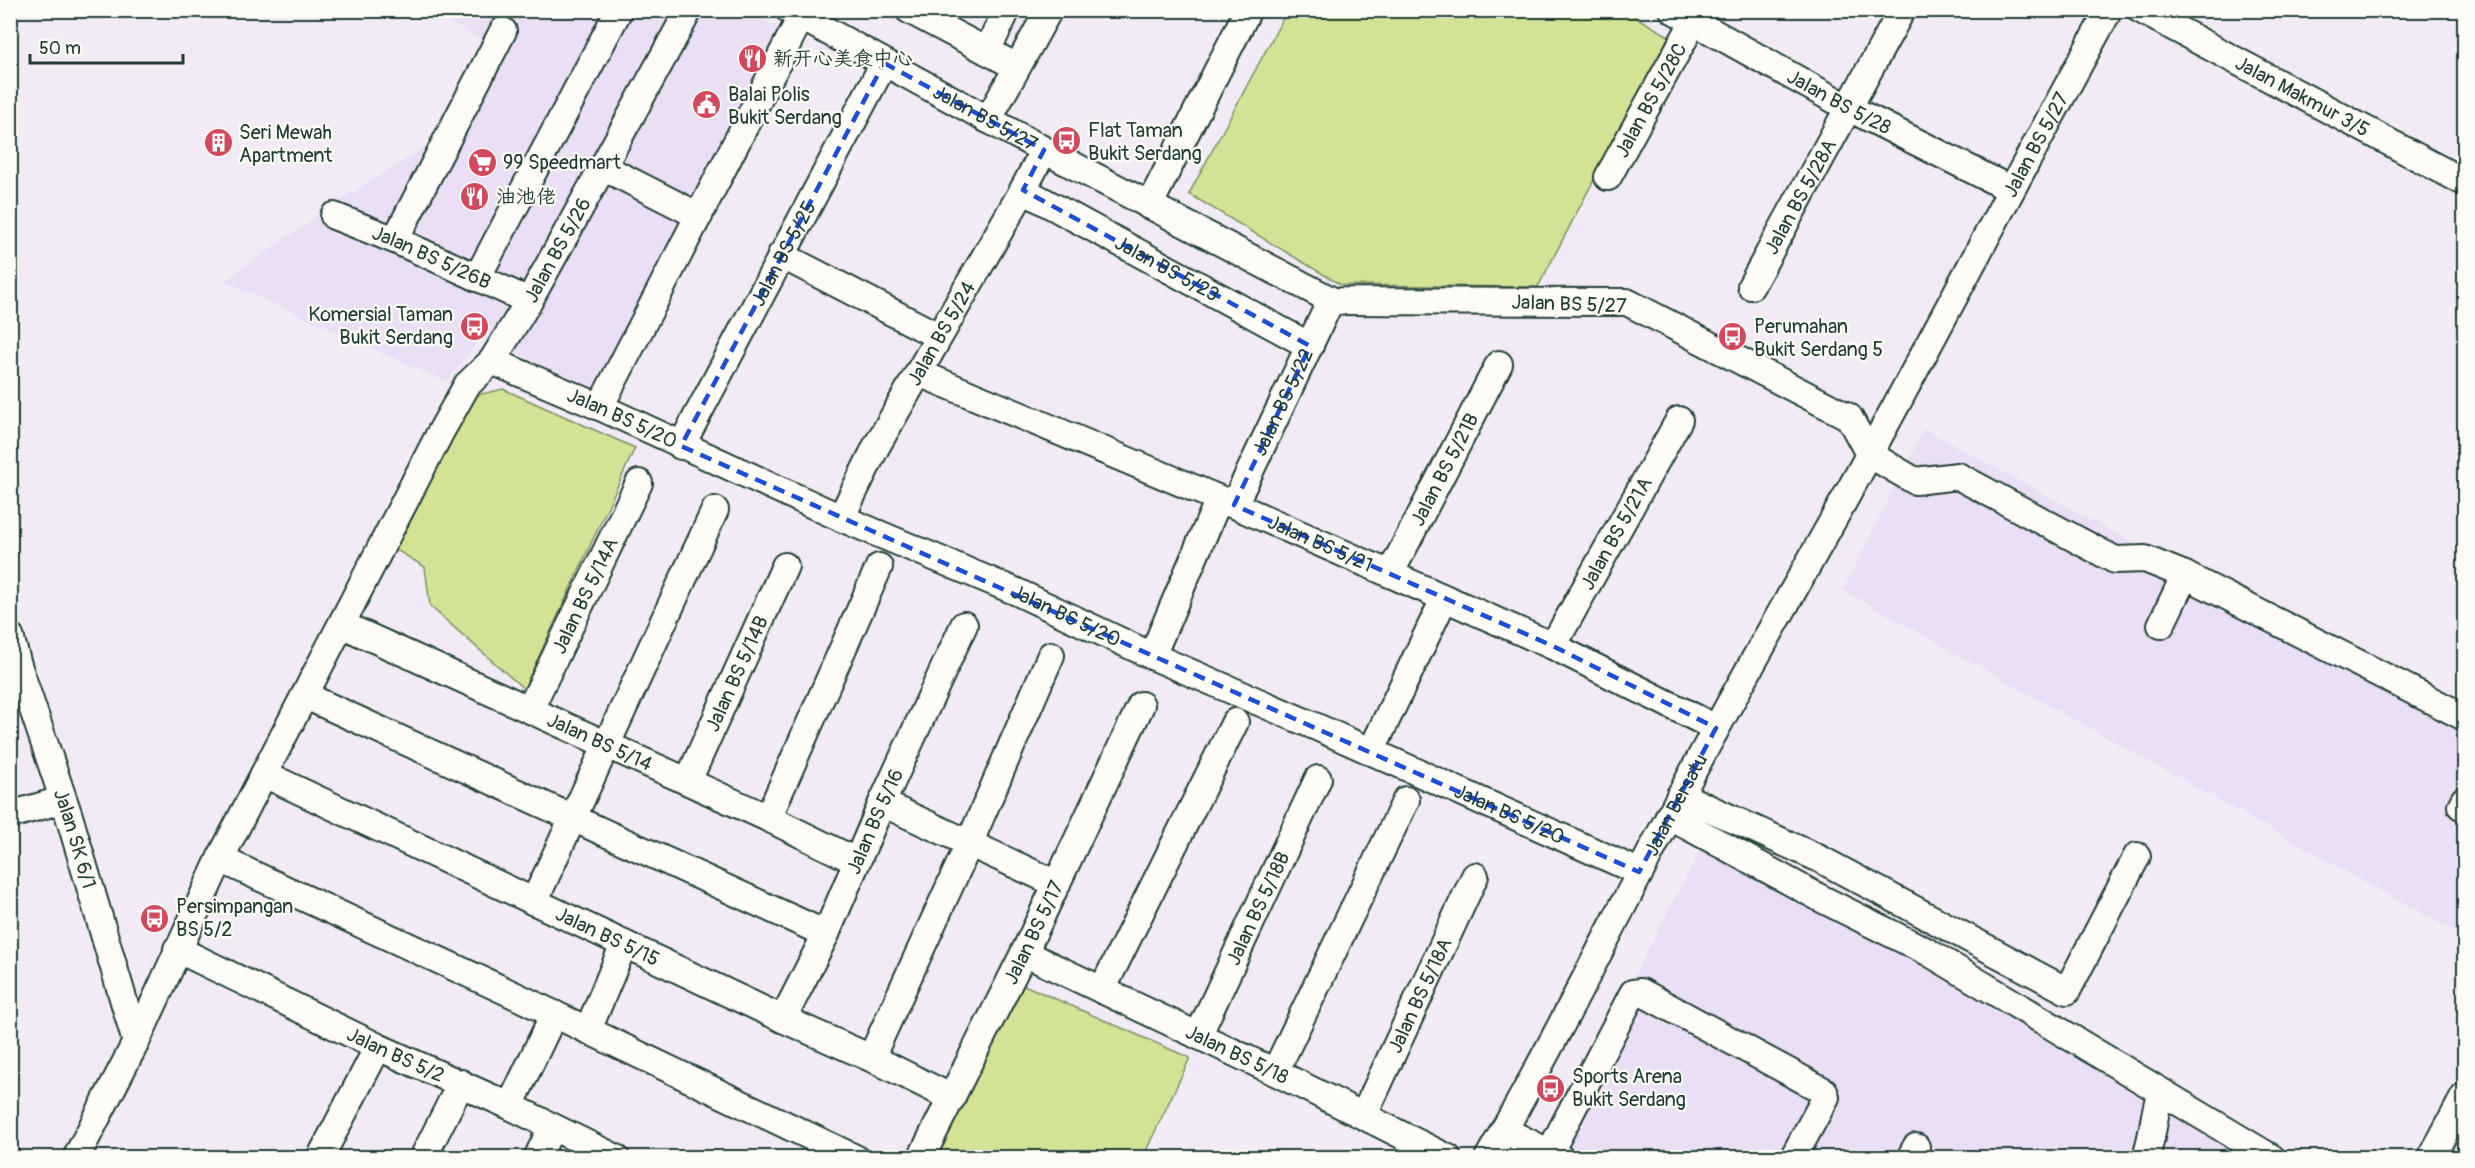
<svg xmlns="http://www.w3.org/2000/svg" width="2475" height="1168" font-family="Pangolin,'LXGW WenKai TC',sans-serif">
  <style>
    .built { fill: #eadff5 }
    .green { fill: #d3e396; stroke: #799065; stroke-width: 1.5 }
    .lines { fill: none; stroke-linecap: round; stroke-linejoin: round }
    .minor-casing { stroke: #1f3d34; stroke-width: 30 }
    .minor { stroke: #fdfcf7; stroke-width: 26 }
    .marked { fill: none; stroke: #1d4ed8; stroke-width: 4.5; stroke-dasharray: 12 8; stroke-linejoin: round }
    .labels { text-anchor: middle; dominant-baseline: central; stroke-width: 4.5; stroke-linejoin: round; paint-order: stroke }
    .poi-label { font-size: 20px; fill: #1f3d34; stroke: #fdfcf7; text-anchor: start }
    .street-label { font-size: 20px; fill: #1f3d34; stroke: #fdfcf7 }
  </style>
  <rect width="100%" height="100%" fill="#f2ebf6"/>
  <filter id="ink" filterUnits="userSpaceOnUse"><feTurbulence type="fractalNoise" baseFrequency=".0167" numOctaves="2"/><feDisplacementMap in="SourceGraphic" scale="12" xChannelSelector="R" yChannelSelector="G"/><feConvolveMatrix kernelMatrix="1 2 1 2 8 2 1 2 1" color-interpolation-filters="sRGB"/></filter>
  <g filter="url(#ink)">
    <g class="built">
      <polygon points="430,11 744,11 794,36 607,397 482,335 447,382 224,281 338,202 435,141 485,42"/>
      <polygon points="1924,429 2464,723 2464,937 1843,590"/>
      <polygon points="1703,845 1923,959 2254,1157 1584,1158 1548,1139"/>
    </g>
    <g class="green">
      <polygon points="1287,11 1625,11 1669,36 1538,287 1341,285 1189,194"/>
      <polygon points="503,389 635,448 524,689 430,606 425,567 393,548 465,398"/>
      <polygon points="1024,985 1190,1058 1143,1157 934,1158"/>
    </g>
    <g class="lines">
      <defs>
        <g id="minor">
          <path id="s1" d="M789 10 1044 150 1333 301 1627 302 1849 417 1869 454"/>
          <polyline points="909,10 1017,67"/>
          <path id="s2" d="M1673 10 1849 108 2010 189"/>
          <path id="s3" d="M2141 10 2464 182"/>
          <polyline points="987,51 1007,10"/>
          <polyline points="988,120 1049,10"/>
          <polyline points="603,167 699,216"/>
          <path id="s4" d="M1608 177 1700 10"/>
          <path id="s5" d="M1023 190 1310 346"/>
          <polyline points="1149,206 1248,10"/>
          <path id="s6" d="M334 216 395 240 529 301"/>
          <polyline points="395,240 503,31"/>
          <polyline points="781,255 938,336"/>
          <polyline points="477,278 619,10"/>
          <path id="s7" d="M1751 286 1902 10"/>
          <path id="s8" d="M492 361 600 407 841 518 1017 592 1152 656 1319 728 1639 872"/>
          <path id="s9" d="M919 373 1234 505 1553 646 1716 728"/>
          <polyline points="600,407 801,17"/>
          <path id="s10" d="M681 446 884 63"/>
          <polyline points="1869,454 1915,481 1958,476 2115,560 2145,559 2185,575 2464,717"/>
          <path id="s11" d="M1234 505 1331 300"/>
          <path id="s12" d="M841 518 876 447 1023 190 1044 150"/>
          <path id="s13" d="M1390 574 1499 364"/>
          <path id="s14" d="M343 625 768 818 856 861"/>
          <polyline points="2161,625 2185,575"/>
          <path id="s15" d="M10 636 18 665 69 816 136 1042"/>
          <path id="s16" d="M1553 646 1679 420"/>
          <polyline points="1152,656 1219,499"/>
          <polyline points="306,696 826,934"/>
          <path id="s17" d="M530 709 639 483"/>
          <polyline points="1371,752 1444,599"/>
          <path id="s18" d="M264 774 783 1019 880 1062 952 1098"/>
          <path id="s19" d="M688 781 785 566"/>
          <polyline points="1680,795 1820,859 2067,991 2137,856"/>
          <polyline points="882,803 1057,884"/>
          <polyline points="2461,806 2464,800"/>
          <polyline points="10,815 62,800"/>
          <polyline points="1669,816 1820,898 1928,952 2272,1158"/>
          <polyline points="768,818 879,567"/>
          <polyline points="220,859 512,994 855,1158"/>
          <polyline points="534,902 715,510"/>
          <path id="s20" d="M177 949 378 1047 510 1106 616 1158"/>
          <path id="s21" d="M1024 953 1275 1072 1448 1158"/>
          <polyline points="1102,990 1235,722"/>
          <path id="s22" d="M783 1019 826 934 882 803 964 625"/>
          <polyline points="588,1030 624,944"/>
          <path id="s23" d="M1198 1036 1318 779"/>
          <polyline points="871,1058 969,844 1051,655"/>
          <polyline points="1275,1072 1406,800"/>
          <polyline points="510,1106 554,1014"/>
          <path id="s24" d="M1364 1115 1475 876"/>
          <polyline points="1504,1130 1560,1158"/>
          <polyline points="1550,1152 1633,993 1641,992 1824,1091 1826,1097 1793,1158"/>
          <path id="s25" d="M76 1158 136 1042 220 859 439 435 467 385 492 361 529 301 689 10"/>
          <polyline points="320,1158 378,1047"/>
          <polyline points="423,1158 461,1083"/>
          <polyline points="537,1158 552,1127"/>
          <path id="s26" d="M921 1158 1024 953 1141 705"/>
          <path id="s27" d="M1488 1158C1569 1018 1638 871 1716 729 1766 637 1819 547 1869 455 1950 307 2027 158 2109 10"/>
          <polyline points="1910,1158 1916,1147"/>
          <path d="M2145 1158C2154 1137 2153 1113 2161 1092"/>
          <polyline points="2431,1158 2464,1097"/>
        </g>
      </defs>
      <use href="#minor" class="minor-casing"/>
      <use href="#minor" class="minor"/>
    </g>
  </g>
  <path class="marked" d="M884 63 1044 150 1023 190 1310 346 1234 505 1553 646 1716 728 1639 872 681 446Z"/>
  <defs>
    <symbol id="restaurant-disc" viewBox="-11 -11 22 22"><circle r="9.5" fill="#d1495b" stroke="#fdfcf7"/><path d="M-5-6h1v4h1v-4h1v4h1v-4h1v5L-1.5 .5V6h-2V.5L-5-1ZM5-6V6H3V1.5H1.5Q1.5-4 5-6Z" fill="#fff"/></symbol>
    <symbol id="civic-disc" viewBox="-11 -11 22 22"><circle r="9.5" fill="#d1495b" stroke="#fdfcf7"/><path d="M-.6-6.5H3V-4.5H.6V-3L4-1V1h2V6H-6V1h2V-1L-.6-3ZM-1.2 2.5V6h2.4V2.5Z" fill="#fff"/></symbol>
    <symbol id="bus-disc" viewBox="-11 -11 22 22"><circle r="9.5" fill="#d1495b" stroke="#fdfcf7"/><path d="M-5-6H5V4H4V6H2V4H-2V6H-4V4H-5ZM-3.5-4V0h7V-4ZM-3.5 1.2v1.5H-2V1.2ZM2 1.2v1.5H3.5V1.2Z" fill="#fff"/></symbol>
    <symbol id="building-disc" viewBox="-11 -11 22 22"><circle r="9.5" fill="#d1495b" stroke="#fdfcf7"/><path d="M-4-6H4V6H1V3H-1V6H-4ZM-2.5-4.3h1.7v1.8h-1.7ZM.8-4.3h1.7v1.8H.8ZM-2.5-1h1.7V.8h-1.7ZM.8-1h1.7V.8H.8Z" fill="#fff"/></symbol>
    <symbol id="supermarket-disc" viewBox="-11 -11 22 22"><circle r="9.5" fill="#d1495b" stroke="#fdfcf7"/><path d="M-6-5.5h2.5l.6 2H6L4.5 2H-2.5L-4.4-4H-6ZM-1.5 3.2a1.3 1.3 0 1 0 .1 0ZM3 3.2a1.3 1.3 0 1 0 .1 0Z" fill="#fff"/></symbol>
  </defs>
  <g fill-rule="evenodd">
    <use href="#restaurant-disc" x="736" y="42" width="33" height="33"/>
    <use href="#civic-disc" x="690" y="88" width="33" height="33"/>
    <use href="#bus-disc" x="1050" y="124" width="33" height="33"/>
    <use href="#building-disc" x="202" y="126" width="33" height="33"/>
    <use href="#supermarket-disc" x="466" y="146" width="33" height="33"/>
    <use href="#restaurant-disc" x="458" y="180" width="33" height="33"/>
    <use href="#bus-disc" x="458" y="310" width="33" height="33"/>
    <use href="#bus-disc" x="1716" y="320" width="33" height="33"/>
    <use href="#bus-disc" x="138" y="902" width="33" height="33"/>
    <use href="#bus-disc" x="1534" y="1072" width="33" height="33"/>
  </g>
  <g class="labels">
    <g class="poi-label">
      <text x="773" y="58">新开心美食中心</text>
      <text x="728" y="94">Balai Polis<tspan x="728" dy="23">Bukit Serdang</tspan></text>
      <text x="1088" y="130">Flat Taman<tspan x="1088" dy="23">Bukit Serdang</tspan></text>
      <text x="239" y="132">Seri Mewah<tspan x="239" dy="23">Apartment</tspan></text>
      <text x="503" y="162">99 Speedmart</text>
      <text x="496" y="196">油池佬</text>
      <text x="453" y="314" text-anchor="end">Komersial Taman<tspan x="453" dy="23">Bukit Serdang</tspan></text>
      <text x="1754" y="326">Perumahan<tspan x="1754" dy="23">Bukit Serdang 5</tspan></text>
      <text x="176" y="906">Persimpangan<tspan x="176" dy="23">BS 5/2</tspan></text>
      <text x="1572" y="1076">Sports Arena<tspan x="1572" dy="23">Bukit Serdang</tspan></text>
    </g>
    <g class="street-label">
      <text stroke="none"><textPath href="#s3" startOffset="183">Jalan Makmur 3/5</textPath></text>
      <text stroke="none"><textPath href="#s4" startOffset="88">Jalan BS 5/28C</textPath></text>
      <text stroke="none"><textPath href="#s2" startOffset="190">Jalan BS 5/28</textPath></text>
      <text stroke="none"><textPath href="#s1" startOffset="224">Jalan BS 5/27</textPath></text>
      <text stroke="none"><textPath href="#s27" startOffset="1152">Jalan BS 5/27</textPath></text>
      <text stroke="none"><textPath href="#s7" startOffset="102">Jalan BS 5/28A</textPath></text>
      <text stroke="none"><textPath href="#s25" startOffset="1030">Jalan BS 5/26</textPath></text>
      <text stroke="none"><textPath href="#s10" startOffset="218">Jalan BS 5/25</textPath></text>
      <text stroke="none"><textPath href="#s6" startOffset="106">Jalan BS 5/26B</textPath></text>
      <text stroke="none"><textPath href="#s5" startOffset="164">Jalan BS 5/23</textPath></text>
      <text transform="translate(1569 304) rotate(2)">Jalan BS 5/27</text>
      <text stroke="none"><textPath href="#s12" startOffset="210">Jalan BS 5/24</textPath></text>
      <text stroke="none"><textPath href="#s11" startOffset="114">Jalan BS 5/22</textPath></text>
      <text stroke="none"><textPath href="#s8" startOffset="142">Jalan BS 5/20</textPath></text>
      <text stroke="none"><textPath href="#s13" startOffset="118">Jalan BS 5/21B</textPath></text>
      <text stroke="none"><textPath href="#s16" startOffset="129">Jalan BS 5/21A</textPath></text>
      <text stroke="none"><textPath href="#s9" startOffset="436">Jalan BS 5/21</textPath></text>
      <text stroke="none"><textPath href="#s17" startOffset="126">Jalan BS 5/14A</textPath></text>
      <text stroke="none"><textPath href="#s8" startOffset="628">Jalan BS 5/20</textPath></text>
      <text stroke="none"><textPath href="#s19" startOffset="118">Jalan BS 5/14B</textPath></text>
      <text stroke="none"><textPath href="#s14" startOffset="282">Jalan BS 5/14</textPath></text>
      <text stroke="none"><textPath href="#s27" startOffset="400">Jalan Bersatu</textPath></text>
      <text stroke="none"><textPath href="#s8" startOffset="1114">Jalan BS 5/20</textPath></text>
      <text stroke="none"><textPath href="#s22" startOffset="218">Jalan BS 5/16</textPath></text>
      <text stroke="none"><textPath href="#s15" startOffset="213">Jalan SK 6/1</textPath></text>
      <text stroke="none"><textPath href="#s23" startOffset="141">Jalan BS 5/18B</textPath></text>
      <text stroke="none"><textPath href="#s26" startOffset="252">Jalan BS 5/17</textPath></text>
      <text stroke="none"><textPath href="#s18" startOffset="380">Jalan BS 5/15</textPath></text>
      <text stroke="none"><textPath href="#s24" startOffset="132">Jalan BS 5/18A</textPath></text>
      <text stroke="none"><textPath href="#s20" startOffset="243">Jalan BS 5/2</textPath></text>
      <text stroke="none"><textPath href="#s21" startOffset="236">Jalan BS 5/18</textPath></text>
    </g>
  </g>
  <rect width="2475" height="1168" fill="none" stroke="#fdfcf7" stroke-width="36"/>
  <rect x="18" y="18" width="2439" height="1132" fill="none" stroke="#1f3d34" stroke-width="2" filter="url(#ink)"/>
  <path d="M30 54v9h153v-9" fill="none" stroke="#1f3d34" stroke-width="3"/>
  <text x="39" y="54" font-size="18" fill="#1f3d34" stroke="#fdfcf7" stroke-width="4.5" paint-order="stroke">50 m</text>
</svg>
